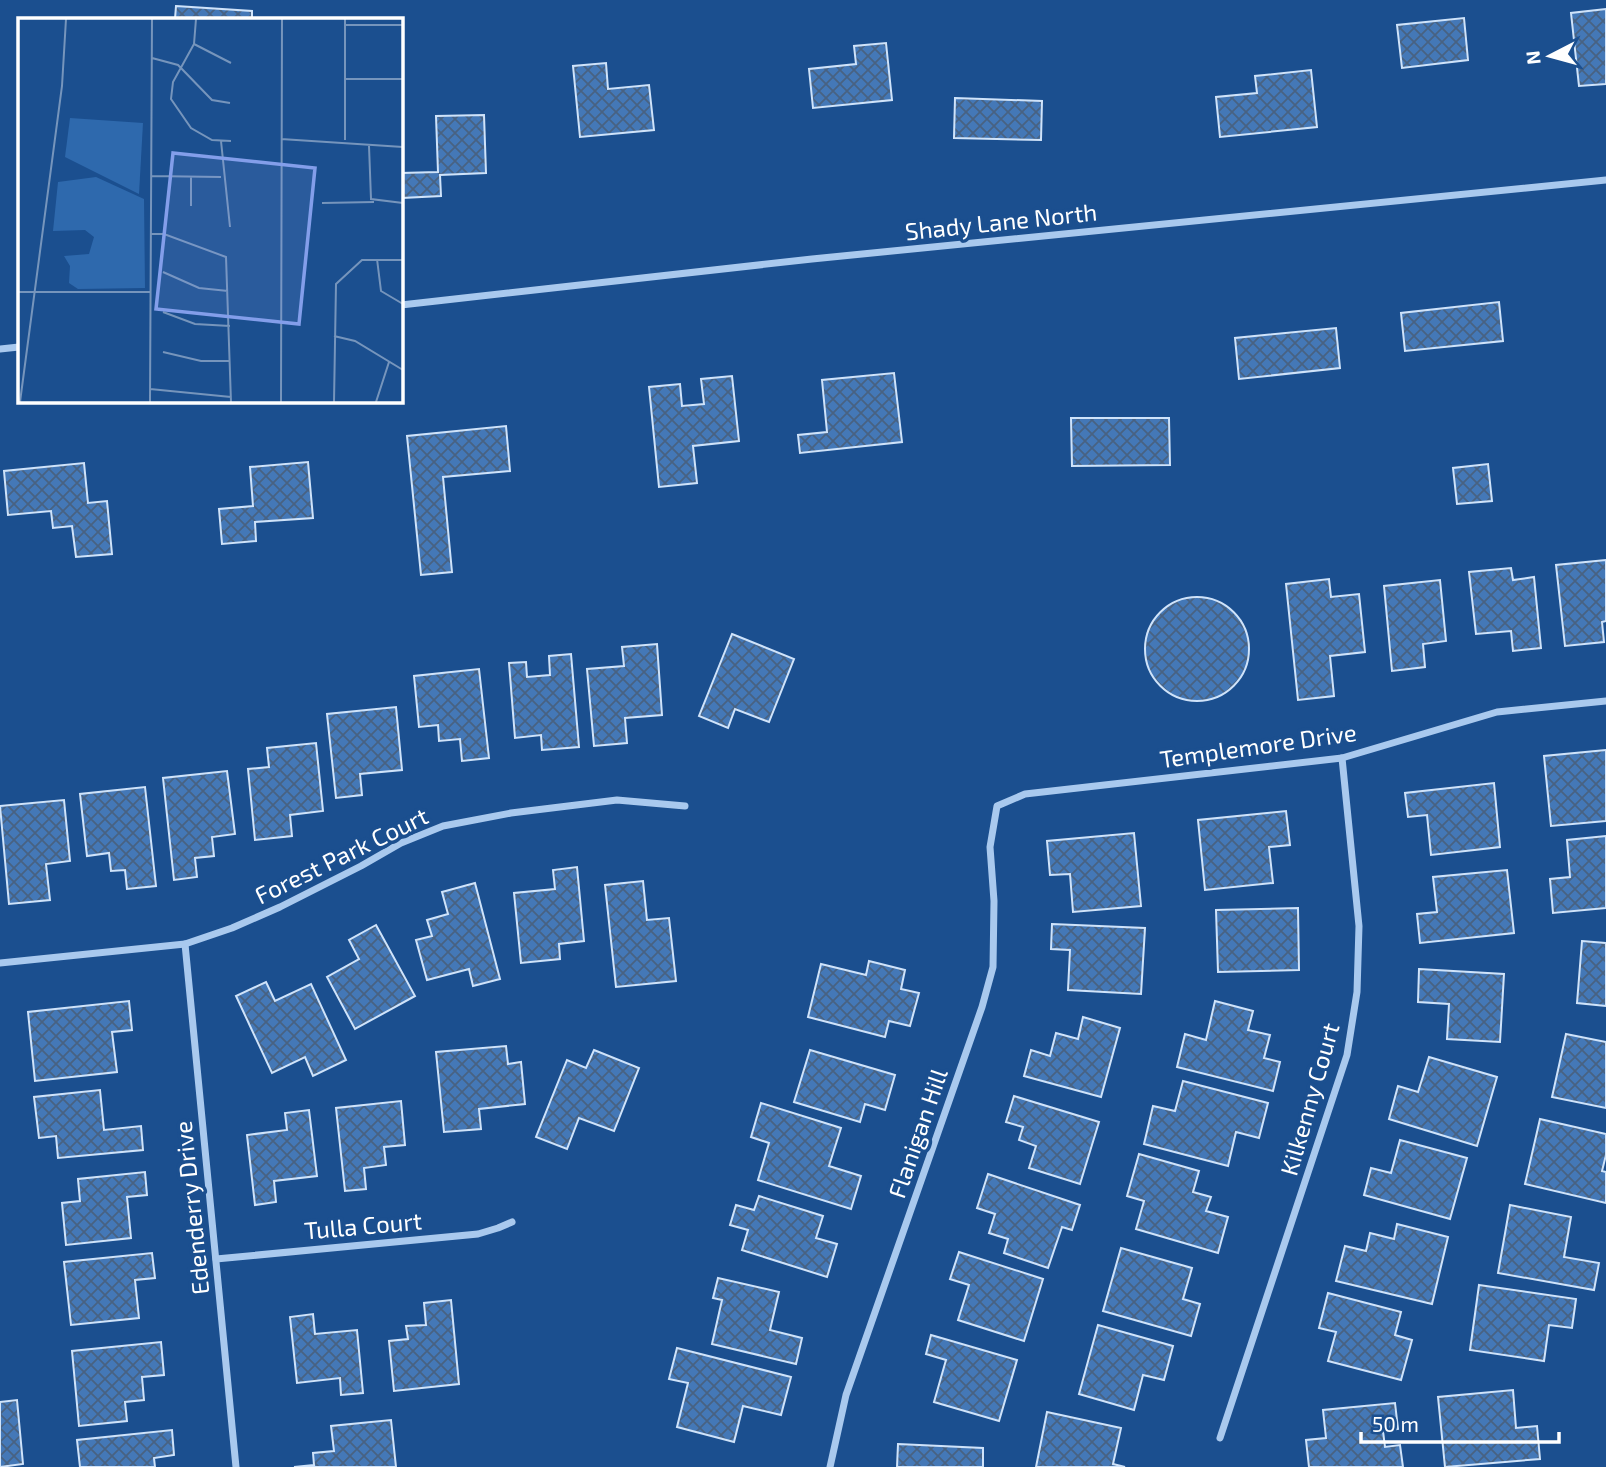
<svg xmlns="http://www.w3.org/2000/svg" width="1606" height="1467" font-family="'Exo 2',sans-serif">
  <style>
    .building { fill: url(#building-cross-hatch); stroke: #cfe3fa; stroke-width: 2 }
    .lines { fill: none; stroke-linecap: round; stroke-linejoin: round }
    .street { stroke: #a9c9ee; stroke-width: 7 }
    .labels { text-anchor: middle; dominant-baseline: central; stroke-width: 7; stroke-linejoin: round; paint-order: stroke }
    .street-label { font-size: 24px; fill: #fff; stroke: #1b4f8f }
    .inset-road { fill: none; stroke: #7695bc; stroke-width: 2 }
    .view { fill: #839eea; fill-opacity: 0.15; stroke: #839eea; stroke-width: 3.5 }
    .inset-edge { fill: none; stroke: #fff; stroke-width: 3.5 }
  </style>
  <defs>
    <pattern id="building-cross-hatch" width="8" height="8" patternUnits="userSpaceOnUse" patternTransform="scale(1.75)"><rect width="8" height="8" fill="#4478b7"/><path d="M0 0l8 8M0 8l8-8" fill="none" stroke="#486282"/></pattern>
  </defs>
  <rect width="100%" height="100%" fill="#1b4f8f"/>
  <g class="building">
    <polygon points="176,6 252,11 252,19 175,19"/>
    <polygon points="1606,9 1606,84 1579,86 1571,13"/>
    <polygon points="1464,18 1468,60 1402,68 1397,25"/>
    <polygon points="886,43 892,100 813,108 809,69 856,64 854,46"/>
    <polygon points="606,63 608,89 649,85 654,130 580,137 573,66"/>
    <polygon points="1311,70 1317,127 1220,137 1216,97 1257,93 1255,76"/>
    <polygon points="955,98 1042,101 1041,140 954,138"/>
    <polygon points="484,115 486,173 440,175 441,196 402,198 403,220 401,220 401,173 438,172 436,116"/>
    <polygon points="1499,302 1503,341 1405,351 1401,313"/>
    <polygon points="1336,328 1340,368 1239,379 1235,338"/>
    <polygon points="894,373 902,442 800,453 798,435 827,432 822,380"/>
    <polygon points="732,376 739,441 693,446 697,483 659,487 649,387 680,384 682,406 704,404 701,379"/>
    <polygon points="1071,418 1169,418 1170,465 1072,466"/>
    <polygon points="506,426 510,471 443,477 452,572 421,575 407,436"/>
    <polygon points="308,462 313,518 255,522 256,541 222,544 219,509 253,506 250,467"/>
    <polygon points="84,463 88,503 107,501 112,554 76,557 72,526 53,528 51,511 8,515 4,471"/>
    <polygon points="1488,464 1492,501 1457,504 1453,468"/>
    <polygon points="1606,560 1606,621 1602,622 1604,642 1565,646 1556,565"/>
    <polygon points="1511,568 1513,580 1534,577 1541,648 1513,651 1511,631 1476,634 1469,572"/>
    <polygon points="1329,579 1331,597 1359,594 1365,652 1330,656 1334,696 1298,700 1286,584"/>
    <polygon points="1440,580 1446,641 1423,644 1425,667 1392,671 1384,586"/>
    <circle cx="1197" cy="649" r="52"/>
    <polygon points="732,634 794,659 769,722 735,709 728,728 699,716"/>
    <polygon points="657,644 662,715 625,718 627,743 594,746 587,669 624,666 622,647"/>
    <polygon points="571,654 579,747 542,750 541,735 515,738 509,663 526,662 527,677 550,675 549,656"/>
    <polygon points="479,669 489,758 462,761 460,739 439,741 438,725 419,727 414,676"/>
    <polygon points="396,707 402,770 360,774 362,795 336,798 327,714"/>
    <polygon points="316,743 323,811 290,815 292,836 255,840 248,769 269,767 267,748"/>
    <polygon points="1606,750 1606,821 1551,826 1544,756"/>
    <polygon points="227,771 235,834 212,837 214,856 195,858 197,877 174,880 163,778"/>
    <polygon points="1494,783 1500,847 1431,855 1427,815 1408,817 1405,793"/>
    <polygon points="145,787 156,886 127,889 125,870 111,871 109,853 87,856 80,794"/>
    <polygon points="64,800 70,861 46,864 50,900 9,904 0,806"/>
    <polygon points="1286,811 1290,845 1269,847 1273,883 1205,890 1198,820"/>
    <polygon points="1134,833 1141,906 1073,912 1070,874 1050,875 1047,841"/>
    <polygon points="1606,836 1606,908 1553,913 1550,879 1570,877 1567,840"/>
    <polygon points="577,867 584,941 559,944 560,959 521,963 514,893 555,889 553,870"/>
    <polygon points="1507,870 1514,933 1420,943 1417,914 1437,912 1433,877"/>
    <polygon points="643,881 647,920 669,918 676,981 616,987 605,885"/>
    <polygon points="475,883 500,979 473,986 469,969 427,980 416,940 432,936 427,920 448,914 442,892"/>
    <polygon points="1298,908 1299,970 1218,972 1216,910"/>
    <polygon points="1052,924 1145,928 1141,994 1068,990 1070,950 1051,949"/>
    <polygon points="376,925 415,996 355,1029 327,977 359,959 349,940"/>
    <polygon points="1582,941 1606,943 1606,1006 1577,1003"/>
    <polygon points="869,961 905,970 901,989 919,993 910,1026 889,1021 885,1037 808,1017 821,964 866,975"/>
    <polygon points="1419,969 1504,974 1500,1042 1447,1039 1449,1004 1418,1002"/>
    <polygon points="266,982 275,1001 311,984 346,1060 313,1076 305,1057 272,1073 236,996"/>
    <polygon points="129,1001 132,1030 112,1032 117,1072 35,1081 28,1012"/>
    <polygon points="1215,1001 1253,1011 1248,1030 1270,1035 1264,1058 1280,1062 1273,1091 1177,1067 1185,1034 1206,1040"/>
    <polygon points="1083,1017 1120,1028 1101,1097 1024,1076 1031,1050 1050,1056 1056,1033 1078,1039"/>
    <polygon points="1566,1034 1606,1042 1606,1108 1552,1097"/>
    <polygon points="506,1046 508,1064 521,1062 525,1104 479,1109 481,1129 444,1132 436,1052"/>
    <polygon points="594,1050 639,1068 614,1131 579,1118 567,1149 536,1137 567,1060 586,1068"/>
    <polygon points="810,1050 895,1075 885,1110 865,1104 860,1122 794,1102"/>
    <polygon points="1429,1057 1497,1077 1477,1146 1389,1119 1398,1086 1418,1092"/>
    <polygon points="1183,1081 1268,1103 1259,1138 1236,1132 1228,1166 1144,1144 1153,1106 1175,1111"/>
    <polygon points="100,1090 104,1130 141,1126 143,1150 58,1158 56,1136 39,1138 34,1097"/>
    <polygon points="1014,1096 1099,1122 1080,1184 1029,1168 1036,1146 1019,1140 1023,1127 1006,1122"/>
    <polygon points="401,1101 405,1145 384,1147 386,1165 364,1168 366,1189 345,1191 336,1108"/>
    <polygon points="761,1103 841,1128 829,1166 861,1176 851,1209 758,1180 769,1143 751,1137"/>
    <polygon points="309,1110 317,1176 274,1181 276,1202 255,1205 247,1135 287,1130 285,1113"/>
    <polygon points="1540,1119 1606,1134 1606,1155 1602,1171 1606,1172 1606,1203 1525,1184"/>
    <polygon points="1400,1140 1467,1158 1450,1219 1364,1195 1371,1168 1391,1173"/>
    <polygon points="1139,1154 1199,1171 1193,1192 1211,1197 1206,1211 1228,1217 1218,1253 1136,1229 1144,1201 1127,1196"/>
    <polygon points="145,1172 147,1195 127,1197 131,1238 66,1245 62,1203 80,1201 78,1179"/>
    <polygon points="988,1174 1080,1205 1072,1230 1062,1227 1048,1268 1004,1253 1008,1239 989,1233 995,1214 977,1208"/>
    <polygon points="759,1196 823,1216 816,1238 837,1244 827,1277 742,1250 748,1230 730,1225 736,1205 754,1210"/>
    <polygon points="1510,1205 1571,1217 1564,1257 1599,1263 1594,1290 1498,1273"/>
    <polygon points="1397,1224 1448,1237 1432,1304 1336,1281 1345,1246 1366,1251 1370,1233 1394,1239"/>
    <polygon points="1121,1248 1192,1268 1183,1299 1200,1304 1191,1336 1103,1311"/>
    <polygon points="959,1252 1043,1279 1024,1341 958,1320 969,1285 950,1279"/>
    <polygon points="152,1253 155,1278 135,1280 139,1318 71,1325 64,1262"/>
    <polygon points="718,1278 779,1292 770,1330 802,1338 796,1364 712,1344 722,1300 713,1298"/>
    <polygon points="1479,1285 1576,1299 1572,1328 1549,1325 1544,1361 1470,1350"/>
    <polygon points="1328,1293 1401,1312 1395,1335 1412,1340 1401,1380 1328,1361 1336,1332 1319,1328"/>
    <polygon points="451,1300 459,1384 394,1391 389,1341 408,1339 406,1326 426,1325 424,1303"/>
    <polygon points="313,1314 315,1334 357,1330 363,1393 341,1395 340,1378 297,1383 290,1317"/>
    <polygon points="1098,1325 1173,1346 1164,1380 1143,1375 1134,1410 1079,1394"/>
    <polygon points="931,1335 1017,1360 999,1421 934,1402 946,1360 926,1354"/>
    <polygon points="161,1342 164,1375 142,1377 144,1400 125,1402 127,1421 79,1426 72,1351"/>
    <polygon points="677,1348 791,1377 781,1415 743,1406 734,1442 677,1427 688,1383 669,1379"/>
    <polygon points="1513,1390 1516,1428 1537,1426 1540,1459 1445,1467 1438,1397"/>
    <polygon points="17,1400 23,1464 0,1467 0,1402"/>
    <polygon points="1395,1403 1398,1429 1383,1431 1385,1447 1400,1445 1403,1467 1309,1467 1306,1440 1326,1438 1323,1410"/>
    <polygon points="1047,1412 1121,1428 1113,1464 1125,1467 1036,1467"/>
    <polygon points="391,1420 396,1467 294,1467 314,1465 313,1453 334,1451 331,1426"/>
    <polygon points="172,1430 174,1455 154,1458 155,1467 80,1467 77,1440"/>
    <polygon points="898,1444 983,1448 983,1467 897,1467"/>
  </g>
  <g class="lines">
    <g class="street">
      <polyline points="401,305 812,259 1606,180"/>
      <polyline points="0,349 19,347"/>
      <polyline points="185,944 236,1467"/>
      <polyline points="0,963 185,944 232,928 280,907 361,866 401,843 443,826 511,813 617,800 685,806"/>
      <polyline points="216,1259 478,1234 498,1228 512,1222"/>
      <polyline points="1220,1438 1347,1055 1357,992 1359,926 1342,758"/>
      <polyline points="830,1467 846,1395 982,1007 993,967 994,901 990,847 997,806 1025,794 1342,758 1497,712 1606,701"/>
    </g>
  </g>
  <g class="labels">
    <g class="street-label">
      <text transform="translate(1001 221) rotate(-6)">Shady Lane North</text>
      <text transform="translate(1258 745) rotate(-8)">Templemore Drive</text>
      <text transform="translate(341 855) rotate(-26)">Forest Park Court</text>
      <text transform="translate(1309 1099) rotate(-74)">Kilkenny Court</text>
      <text transform="translate(917 1133) rotate(-71)">Flanigan Hill</text>
      <text transform="translate(191 1208) rotate(-96)">Edenderry Drive</text>
      <text transform="translate(363 1225) rotate(-5)">Tulla Court</text>
    </g>
  </g>
  <g transform="translate(18 18)">
    <rect width="385" height="385" fill="#1b4f8f"/>
    <path d="M52 100 125 105 121 176 47 139Z" fill="#2e69ad"/>
    <path d="M78 159 126 181 127 270 60 271 51 265 52 248 46 238 71 236 76 219 67 212 35 213 40 164Z" fill="#2e69ad"/>
    <path class="inset-road" d="M178 1 176 26 155 64 153 81 173 110 194 122 213 123M327 1V122M327 7H385M176 26 213 45M134 40 160 47 194 82 212 85M326 61H385M263 121 385 129M203 123 212 209M351 128 353 181 385 185M133 158 203 159M173 159V188M304 185 356 184M133 216H146L208 239 213 384M359 241 363 273 385 286M145 254 181 270 210 273M0 274H133M145 294 177 306 212 308M316 318 337 323 385 352M145 334 183 343H212M132 371 213 379M2 384 44 68 48 1M132 384 134 1M263 384 264 1M316 384 318 266 344 242H385M358 384 371 344"/>
    <path class="view" d="M155 135 297 150 281 306 138 291Z"/>
    <rect width="385" height="385" class="inset-edge"/>
  </g>
  <g transform="translate(1550 56) rotate(264)" stroke="#1b4f8f" stroke-width="5" paint-order="stroke">
  <path d="M0-5L12 26L0 18L-12 26Z" fill="#ffffff"/>
  <text y="-10" font-size="19" font-weight="bold" text-anchor="middle" fill="#ffffff">N</text>
  </g>
  <path d="M1361 1432v10h198v-10" fill="none" stroke="#ffffff" stroke-width="3.5"/>
  <text x="1372" y="1432" font-size="21" fill="#ffffff" stroke="#1b4f8f" stroke-width="5" paint-order="stroke">50 m</text>
</svg>
